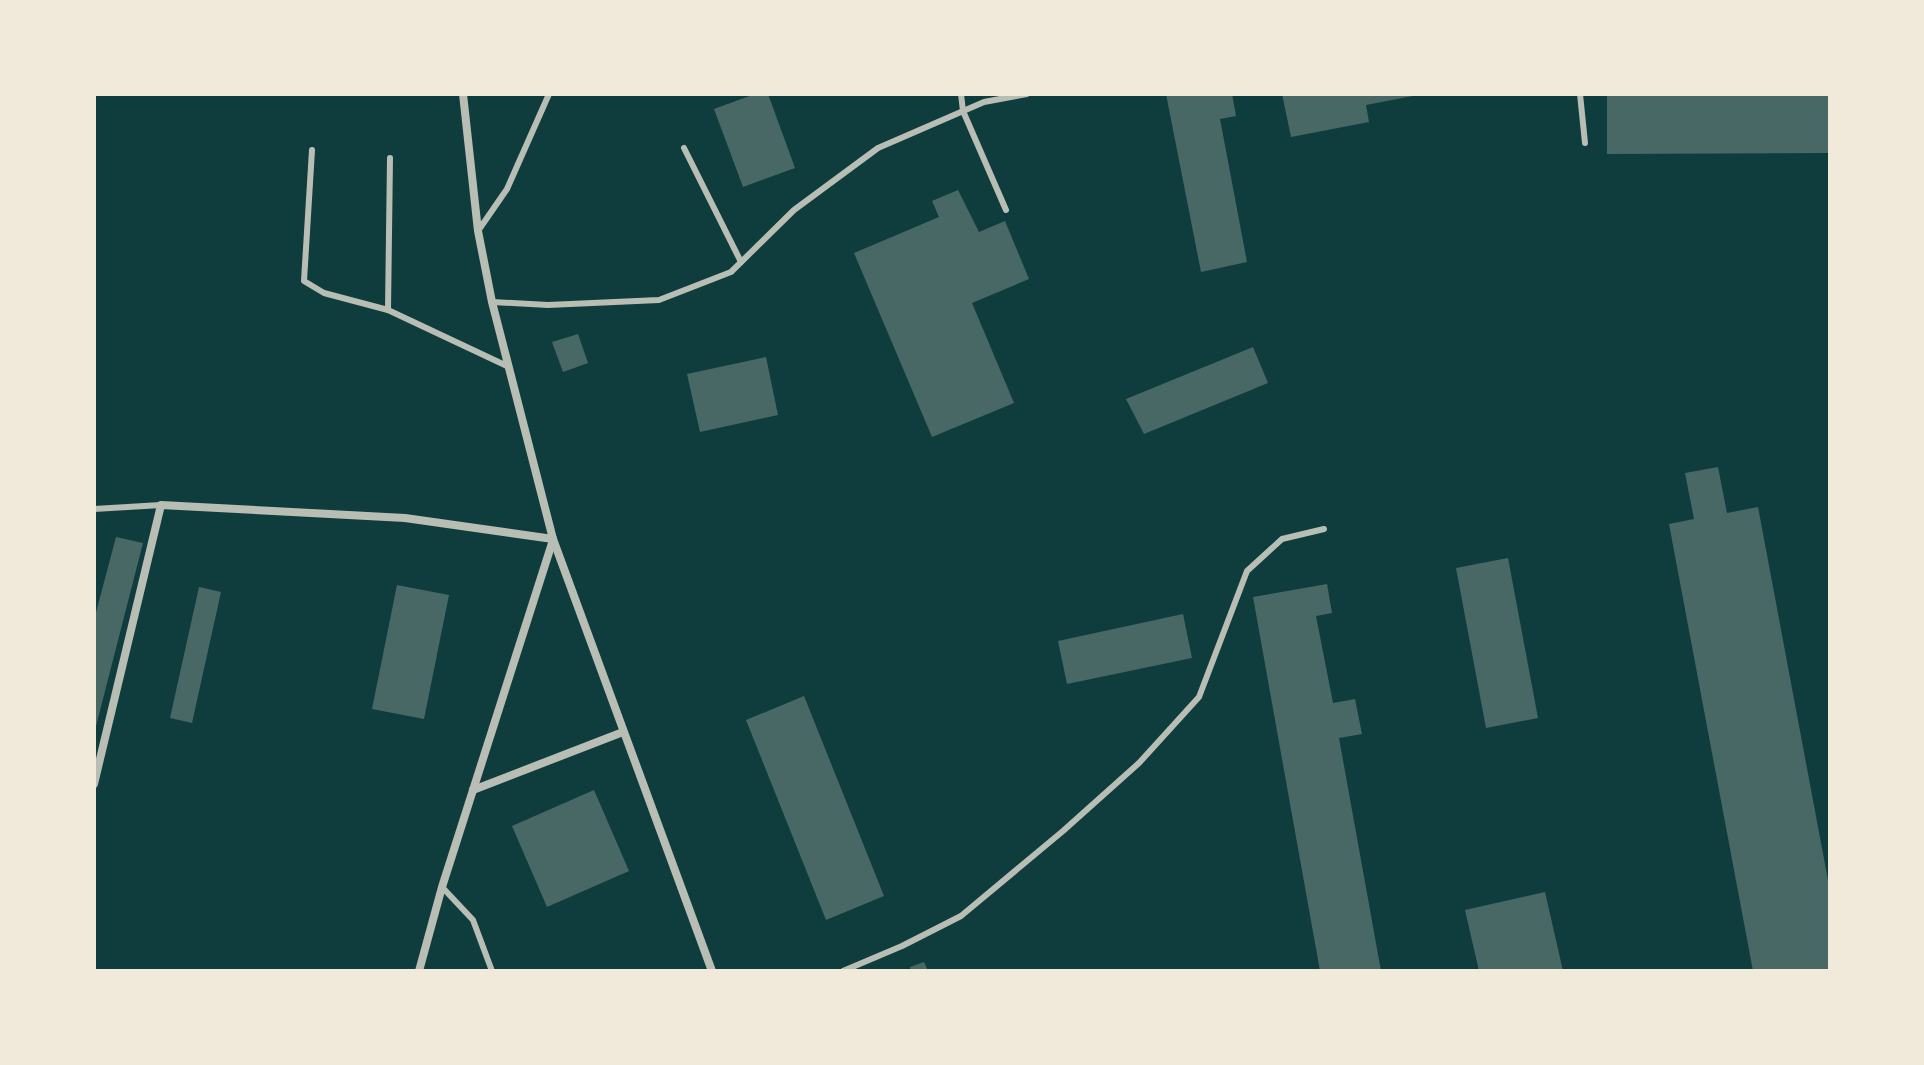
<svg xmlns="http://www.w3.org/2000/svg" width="1924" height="1065" font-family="Inter,sans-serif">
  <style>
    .building { fill: #486865 }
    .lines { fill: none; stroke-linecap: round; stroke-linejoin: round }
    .service { stroke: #b8beb3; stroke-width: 6 }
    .minor { stroke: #b8beb3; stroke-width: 8 }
  </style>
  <rect width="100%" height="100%" fill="#0f3d3e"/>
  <g class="building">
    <polygon points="755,94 768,94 795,168 743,187 714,109"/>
    <polygon points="1166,94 1232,94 1236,116 1220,119 1247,262 1201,272"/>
    <polygon points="1282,94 1418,94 1418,95 1366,105 1369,122 1291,137"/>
    <polygon points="1607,94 1830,94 1830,153 1607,154"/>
    <polygon points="958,190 979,232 1005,221 1029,279 972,303 1014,403 932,437 854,253 939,217 932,201"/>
    <polygon points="578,334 588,363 563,372 552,342"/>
    <polygon points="1253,347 1268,383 1144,434 1126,399"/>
    <polygon points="766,357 778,415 700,432 687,374"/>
    <polygon points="1718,467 1727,513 1758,507 1830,891 1830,971 1753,971 1669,524 1694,519 1685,473"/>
    <polygon points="116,537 143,543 95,730 94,620"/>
    <polygon points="1508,558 1538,718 1486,728 1456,568"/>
    <polygon points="1327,584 1332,613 1316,616 1333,703 1355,699 1362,734 1339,738 1381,971 1320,971 1253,597"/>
    <polygon points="397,585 449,595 424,719 372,709"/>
    <polygon points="199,587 221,592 192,723 170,718"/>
    <polygon points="1183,614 1192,658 1067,684 1058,641"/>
    <polygon points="804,696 884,896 826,920 746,720"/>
    <polygon points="594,790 629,871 547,907 512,826"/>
    <polygon points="1545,892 1563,971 1479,971 1465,910"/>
    <polygon points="924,962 928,971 911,971 910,967"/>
  </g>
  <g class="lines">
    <g class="service">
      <polyline points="961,94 963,111 1006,210"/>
      <polyline points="1580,94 1585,143"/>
      <polyline points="684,148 741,262"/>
      <polyline points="312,150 304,281 324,293 388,310 507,366"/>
      <polyline points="478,231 507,189 549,94"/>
      <polyline points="492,302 548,305 659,300 731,272 794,210 878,148 984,102 1027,94"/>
      <polyline points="388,310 390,158"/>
      <polyline points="94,509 161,505"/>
      <polyline points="442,887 473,920 492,971"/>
      <polyline points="843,971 902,946 961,916 1063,831 1139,763 1199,697 1247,571 1282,539 1324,529"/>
    </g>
    <g class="minor">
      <polyline points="463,94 478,231 492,302 553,539 712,971"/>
      <polyline points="94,784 161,505 405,518 553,539"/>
      <polyline points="473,790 623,732"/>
      <polyline points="419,971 442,887 553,540"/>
    </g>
  </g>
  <rect width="1924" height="1065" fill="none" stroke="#f1e9da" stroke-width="192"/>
</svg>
